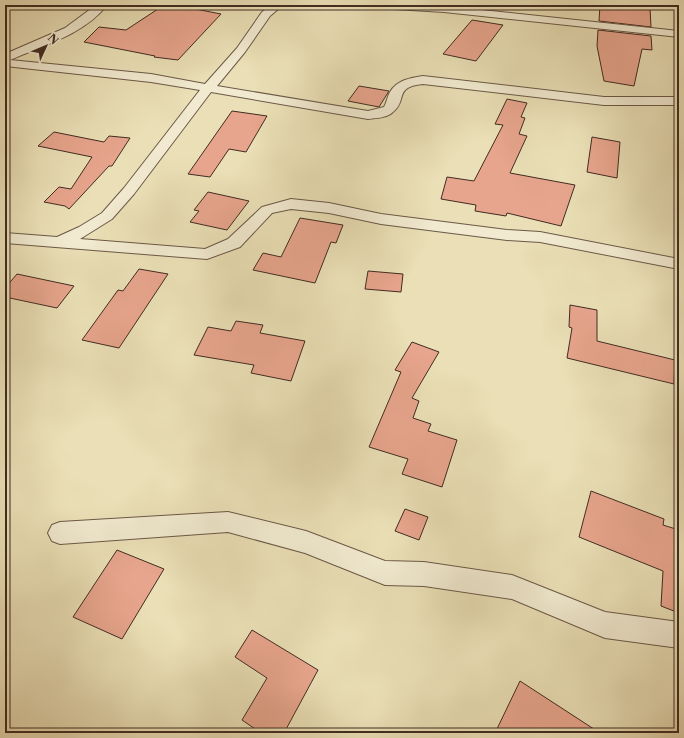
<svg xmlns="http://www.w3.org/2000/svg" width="684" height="738" font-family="'Libre Caslon Text',serif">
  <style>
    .building { fill: #e7a58d; stroke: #412c20 }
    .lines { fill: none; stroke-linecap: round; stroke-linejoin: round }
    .minor-casing { stroke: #6b5946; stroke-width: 2 }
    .minor { fill: #f1ead0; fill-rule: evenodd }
  </style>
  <rect width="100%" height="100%" fill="#eadfb6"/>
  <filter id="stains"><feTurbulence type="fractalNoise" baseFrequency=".005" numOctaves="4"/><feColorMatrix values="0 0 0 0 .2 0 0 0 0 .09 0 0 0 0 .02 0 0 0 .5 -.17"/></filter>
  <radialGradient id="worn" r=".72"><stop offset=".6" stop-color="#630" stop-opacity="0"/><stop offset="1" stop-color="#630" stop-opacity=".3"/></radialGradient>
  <g class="building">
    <polygon points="164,5 175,5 221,14 178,60 154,57 155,56 84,42 99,27 126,30"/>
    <polygon points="600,5 633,5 650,8 651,27 599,21"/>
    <polygon points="472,20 503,25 476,61 443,54"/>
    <polygon points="598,30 651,36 652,50 642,49 634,86 604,81 597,46"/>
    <polygon points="359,86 389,91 379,107 348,101"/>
    <polygon points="507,99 527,103 521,117 525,118 519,134 527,136 510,173 575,185 561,226 507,213 506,216 475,211 476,205 441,199 447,177 474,181 503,125 495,124"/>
    <polygon points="232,111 267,116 246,152 229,149 210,177 188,174"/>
    <polygon points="54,132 104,142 109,136 130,138 112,166 109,166 69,209 65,206 44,202 59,187 71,189 92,157 38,146"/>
    <polygon points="592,137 620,142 617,178 587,172"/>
    <polygon points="208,192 249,201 227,230 190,222 199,211 194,210"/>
    <polygon points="300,218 343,225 336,243 331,242 315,283 253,270 263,253 281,257"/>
    <polygon points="139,269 168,274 119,348 82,340 118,290 123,291"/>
    <polygon points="368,271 403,274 401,292 365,289"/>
    <polygon points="17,274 74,286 57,308 5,297 5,288"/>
    <polygon points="570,305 597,310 597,341 675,360 674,384 567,358 572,328 569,327"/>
    <polygon points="236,321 263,325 260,333 305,341 291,381 251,373 254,365 194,355 208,327 231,331"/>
    <polygon points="412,342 439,352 412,398 419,401 413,418 431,424 428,431 457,440 442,487 402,474 408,459 369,447 401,372 395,370"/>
    <polygon points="591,491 664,519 663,525 679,530 679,613 661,606 663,571 579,537"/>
    <polygon points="405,509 428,517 419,540 395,531"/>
    <polygon points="117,550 164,569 122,639 73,617"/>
    <polygon points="252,630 318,670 284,733 261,733 242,720 267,678 235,657"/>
    <polygon points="520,681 600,733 495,733"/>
  </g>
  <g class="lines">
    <defs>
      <g id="minor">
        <path d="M96 5H107C85 34 42 46 10 60L151 74 205 84 237 48 262 12 272 5H283L270 16 245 52 217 86 368 111 384 107C387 102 387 97 390 92 397 80 410 78 423 76L604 97H679V105H604L423 84C393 87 408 100 393 112 387 118 376 118 368 119L211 92 134 194 112 219 80 239 205 249 228 239 262 207 291 199 329 203 381 214 507 230 540 232 679 259V269L540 242 507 240 381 224 329 213 291 209 272 213 240 247 207 259 5 243V233L57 237 79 227 102 213 124 188 200 90 151 82 5 66V54L65 28Z"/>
        <polygon points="372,5 444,6 679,31 679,37 444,12 377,8"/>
        <polygon points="228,512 306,531 385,561 424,562 512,575 605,612 679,622 679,648 605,638 512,599 424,586 385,585 305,553 228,532 60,544 52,541 48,533 52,525 60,522"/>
      </g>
    </defs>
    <use href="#minor" class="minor-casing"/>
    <use href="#minor" class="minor"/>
  </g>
  <rect width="684" height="738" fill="none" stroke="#eadfb6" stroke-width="20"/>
  <rect x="6" y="6" width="672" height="726" fill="none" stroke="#412c20" stroke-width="2"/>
  <rect x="10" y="10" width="664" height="718" fill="none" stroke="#412c20"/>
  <g transform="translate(46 46) rotate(46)" stroke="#f1ead0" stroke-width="3" paint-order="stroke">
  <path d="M0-3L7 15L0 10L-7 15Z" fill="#412c20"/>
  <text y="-6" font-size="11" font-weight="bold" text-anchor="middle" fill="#412c20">N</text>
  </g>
  <rect width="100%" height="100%" filter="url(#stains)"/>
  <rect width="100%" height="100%" fill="url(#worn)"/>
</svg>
